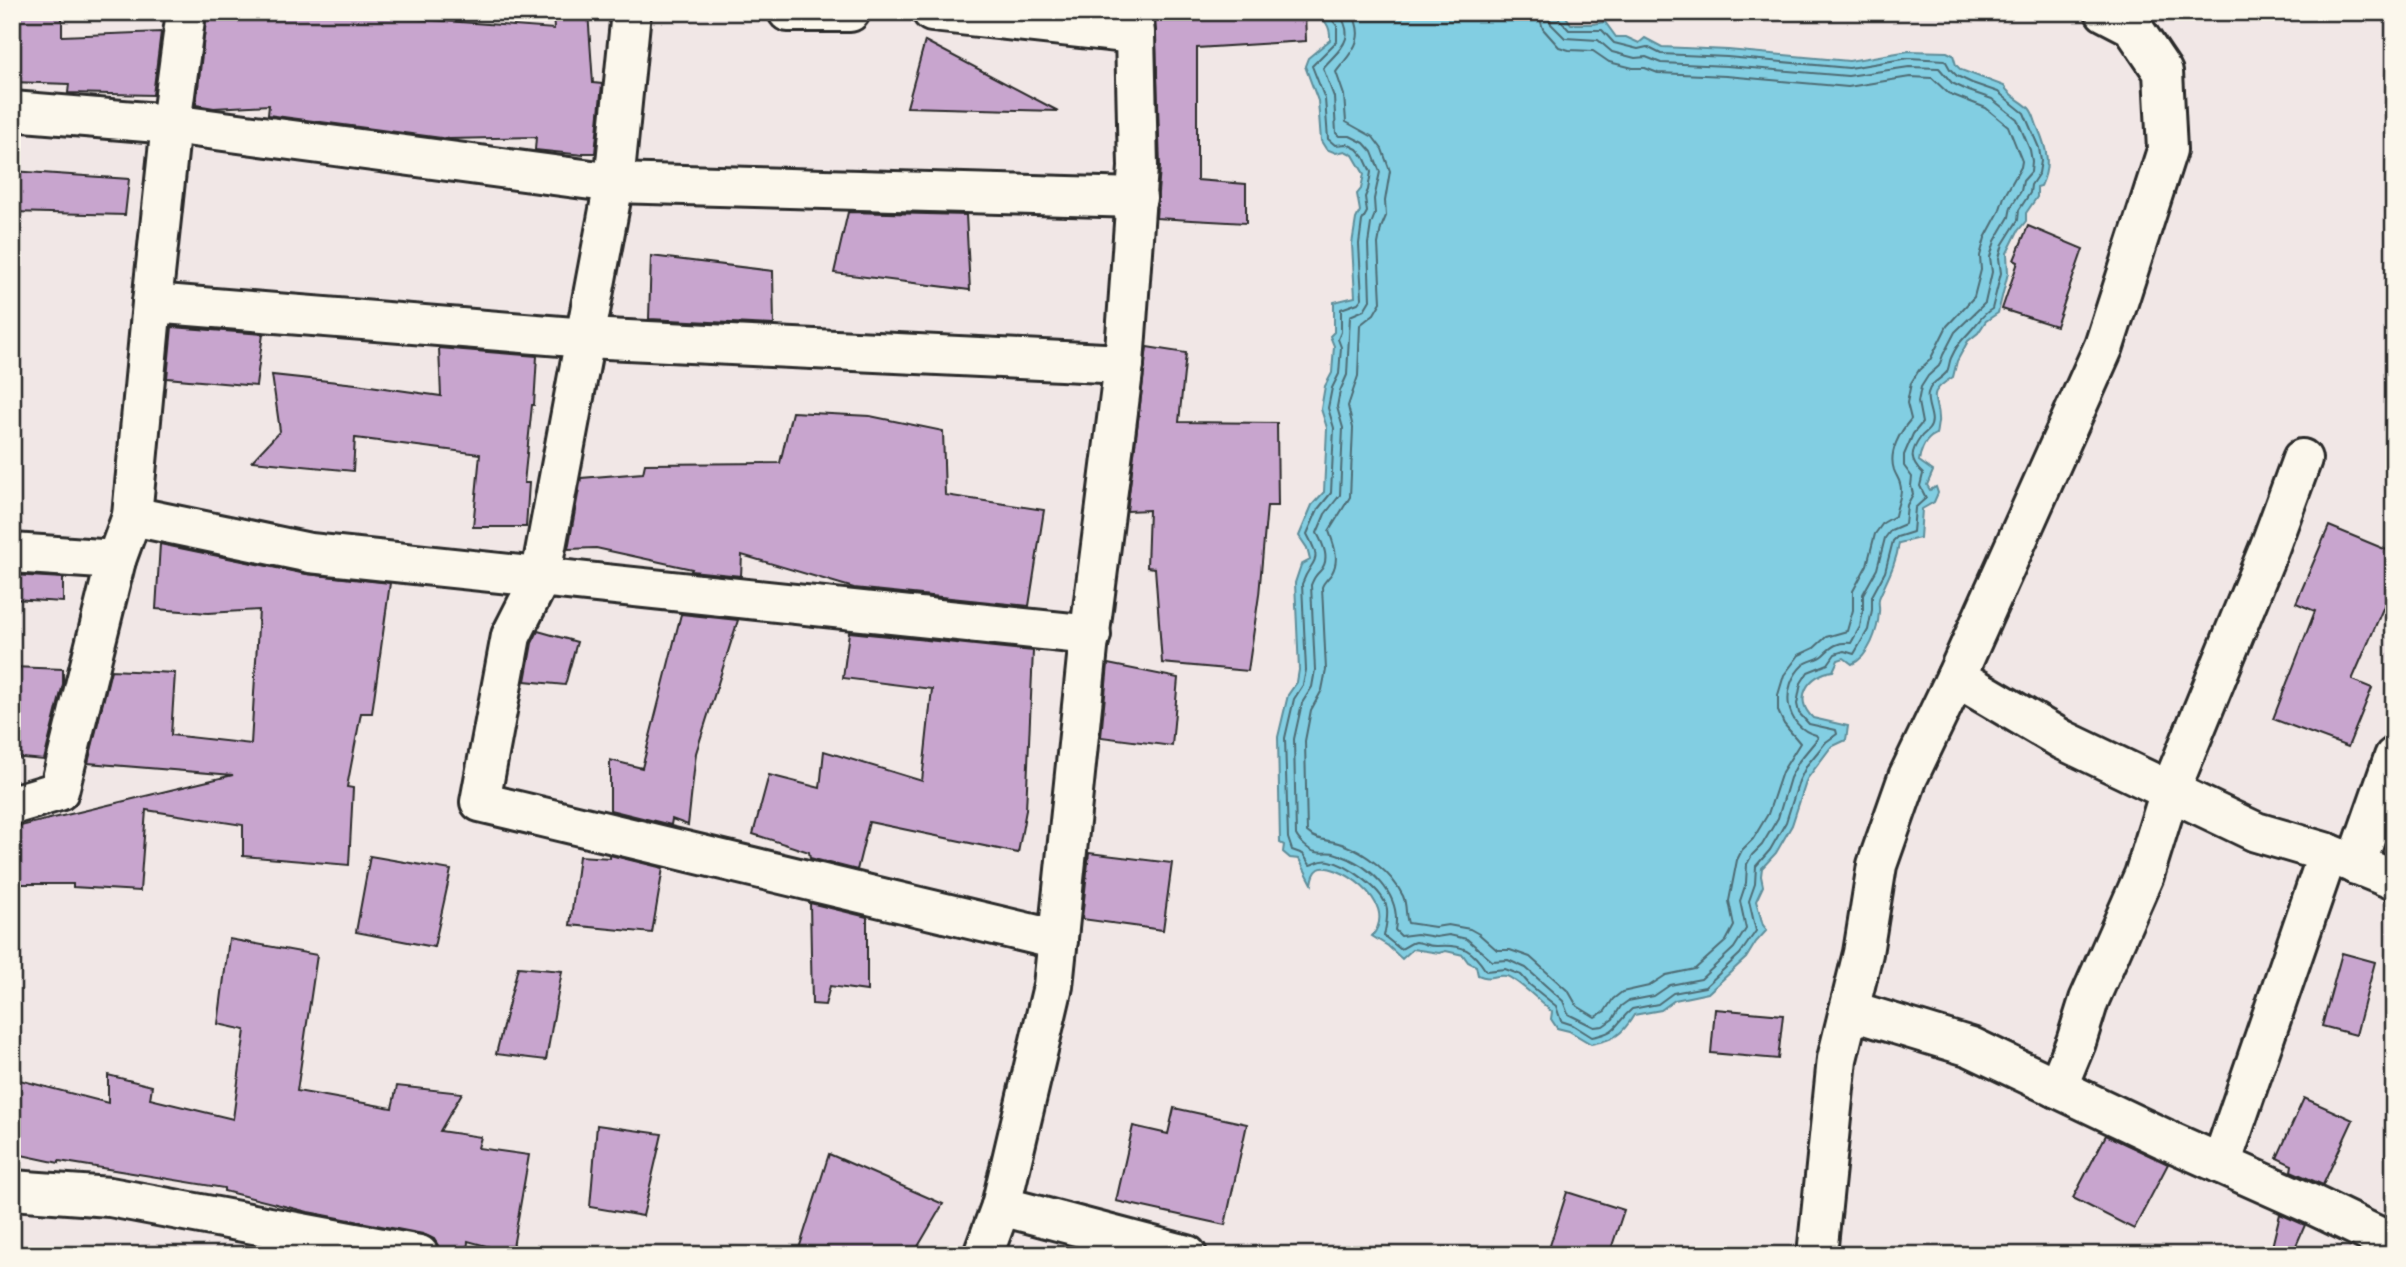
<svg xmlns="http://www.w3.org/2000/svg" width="2406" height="1267" font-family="Pangolin,sans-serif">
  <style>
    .water { fill: #82cee2; stroke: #5f8d99; stroke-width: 2 }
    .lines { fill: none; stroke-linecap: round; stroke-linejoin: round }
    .shore { stroke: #4e6c74; stroke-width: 2 }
    .building { fill: #c8a5ce; stroke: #2b2b2b; stroke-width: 2 }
    .minor-casing { stroke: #2b2b2b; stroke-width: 44 }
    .minor { stroke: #fbf7ec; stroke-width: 38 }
  </style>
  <rect width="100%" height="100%" fill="#f1e7e6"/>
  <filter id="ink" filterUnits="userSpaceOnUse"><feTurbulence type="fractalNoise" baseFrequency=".0143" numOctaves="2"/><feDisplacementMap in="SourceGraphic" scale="14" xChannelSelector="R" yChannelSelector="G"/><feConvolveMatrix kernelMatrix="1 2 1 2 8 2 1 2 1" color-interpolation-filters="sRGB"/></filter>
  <g filter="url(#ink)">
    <path class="water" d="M1314 12H1563L1571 24H1593L1605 22 1616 37H1626L1639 43 1645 38 1662 47 1728 50 1849 61 1909 51 1947 52 1953 55 1956 65 1961 70 2004 86C2010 97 2021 100 2029 108 2034 113 2035 122 2038 128 2047 149 2051 165 2041 186L2037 187V197L2026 213V221L2018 231 2007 253 2008 273 1998 313 1986 321 1978 333 1968 341 1957 361 1953 377C1922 396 1940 398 1938 423 1937 426 1937 432 1936 434 1934 435 1932 436 1931 437 1924 442 1920 453 1919 461L1933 471 1927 485 1930 490 1936 487 1938 493 1934 502 1922 509 1920 538 1899 543C1896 564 1888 578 1880 596 1877 601 1880 606 1879 612 1878 630 1869 657 1852 664L1844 658 1838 660 1833 671C1809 674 1792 699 1813 718L1848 726 1846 740 1831 747 1807 779 1792 825 1776 853 1762 868 1761 876 1763 886 1756 901 1763 925 1767 930 1756 942 1746 958 1708 993 1675 1000 1661 1010 1634 1015C1622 1035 1614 1040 1591 1044L1569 1031 1557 1028 1551 1019 1552 1012C1543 1004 1516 978 1506 976 1494 974 1491 981 1478 975L1476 966 1468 962 1463 955 1446 951 1439 953 1413 949 1402 959 1388 946 1372 936C1402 901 1332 860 1319 869 1314 872 1313 878 1312 884L1299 859 1290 858 1283 852 1284 845 1280 843 1278 737 1288 695 1297 682 1299 670 1295 583 1301 565 1310 560 1307 548 1299 536 1312 505 1324 492 1327 428 1321 409 1325 386 1332 373 1334 346 1330 336 1334 332V302L1355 297 1352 244 1356 219 1360 211 1357 194 1361 189 1364 174 1353 155 1345 151 1336 153 1326 149 1321 141 1318 101 1305 66 1308 58 1330 40C1331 26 1325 20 1314 12Z"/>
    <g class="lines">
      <g class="shore">
        <path d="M1326 12 1337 26V41L1312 66 1325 99 1328 139 1335 145 1347 144 1357 149 1364 157 1371 172 1368 190 1365 197 1367 212 1362 221 1359 244 1362 298 1358 303 1341 309V332L1338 339 1341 347 1339 374 1332 388 1328 408 1334 428 1331 493 1318 509 1307 534C1324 566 1312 556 1302 584L1306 670 1303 685 1294 699 1285 738 1288 838 1292 850 1303 854 1310 865C1317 863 1322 859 1330 861 1348 865 1384 890 1387 909 1388 919 1386 926 1384 936L1400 949C1405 948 1409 943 1415 942 1422 942 1429 947 1437 946 1463 944 1473 950 1486 971L1505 969 1521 975 1530 985 1556 1006 1561 1021 1573 1025 1592 1037C1620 1032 1614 1024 1632 1009L1658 1004 1673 993 1705 987 1740 954 1756 931 1749 901 1755 884 1756 866 1770 850 1786 822 1799 781 1807 765 1826 742 1837 734 1836 730 1809 724 1799 713 1797 704 1801 683 1808 672 1828 664 1835 654 1844 651 1854 654 1868 630 1872 610V596L1885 572 1893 541 1897 537 1913 532 1915 508 1926 498 1920 486 1923 474C1909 461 1910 452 1921 437 1923 434 1927 432 1929 429 1937 419 1925 405 1928 393 1931 382 1940 380 1946 373 1949 370 1949 362 1951 358 1958 342 1963 340 1973 328 1980 320 1983 314 1992 309L2001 273 1999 258 2003 244 2018 220 2019 210 2030 193 2031 185 2039 173 2041 161 2039 148 2024 113 1998 92 1972 83 1957 76 1950 69 1945 60 1909 58 1849 68 1727 57 1661 54 1647 47 1638 49 1614 43 1602 30H1569L1559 19 1557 12"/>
        <path d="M1338 12C1358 40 1339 49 1323 68L1334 97 1336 133 1339 136H1350L1364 143 1372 152 1380 172 1374 199 1375 214 1371 224 1368 244 1370 300 1364 310 1350 316 1347 375 1340 391 1337 407 1343 428 1340 495 1325 514 1317 533C1323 544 1331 560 1320 571 1315 576 1314 578 1311 585L1315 670 1312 687 1302 703 1294 739 1296 835C1299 841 1309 851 1316 852 1323 854 1329 851 1337 854 1370 865 1402 894 1395 930L1401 936 1417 934 1436 937 1449 935 1467 939 1492 961 1508 960 1526 968 1563 1001 1568 1014 1594 1027 1603 1026 1613 1019 1621 1006 1628 1001 1654 996 1670 985 1701 979 1734 948 1746 929 1740 901 1746 883 1747 864 1752 855 1762 845 1778 818 1790 778 1799 761 1818 738 1816 735C1784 727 1780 686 1803 665 1809 660 1818 660 1823 655 1832 646 1837 642 1851 643L1860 627 1863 610V594L1877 569 1885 538 1891 530 1905 524 1907 505 1913 494 1911 486 1912 477 1904 466V455L1913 434 1922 423 1918 402 1921 387 1928 376 1939 366 1943 355 1955 332 1985 303 1992 272 1990 257 1995 241 2009 217 2011 207 2021 191 2023 181 2031 172 2032 161 2030 150 2017 119 1992 99 1969 91 1952 83 1939 68 1909 67 1848 76 1727 66 1661 63 1646 57 1635 58 1612 52 1598 40 1565 38 1551 24 1549 12"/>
        <path d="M1351 12C1368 40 1350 53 1336 72L1344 95 1346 122 1373 137 1382 149 1390 171 1385 201 1386 216 1381 228 1378 244 1381 302 1374 314 1360 325 1358 376 1348 406 1353 428 1350 497 1329 531C1334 545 1340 559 1332 573 1329 578 1324 581 1322 587L1326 670 1322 690 1311 710 1305 741 1307 832C1318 842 1328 839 1342 844 1366 853 1392 873 1403 896 1407 905 1405 915 1408 923L1435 927 1448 925 1470 929 1479 934 1497 950H1510L1530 957 1569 992 1577 1006 1595 1017 1605 1011 1613 999 1622 992 1649 986 1666 975 1695 969 1726 941 1734 926 1729 901 1737 860 1742 850 1753 839 1768 814 1782 772 1800 743 1784 724 1778 711V695L1784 675 1799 655 1814 648 1826 637 1847 631 1853 610V591L1867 565 1875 534 1883 523 1895 516C1896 508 1901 498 1901 490 1901 481 1897 478 1894 470 1888 452 1900 432 1911 419L1907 403 1911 383 1919 370 1930 360 1947 326 1974 297 1981 270 1980 256 1985 238 1999 212 2004 197 2021 167 2022 161 2008 126 1986 108 1948 93 1932 78 1910 77 1848 87 1726 76 1658 73 1645 68H1633L1609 62 1593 51 1569 50 1559 47 1543 29 1538 12"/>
      </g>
    </g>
    <g class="building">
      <polygon points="32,12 62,12 62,36 161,32 153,95 68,93 69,84 12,82 12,17"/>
      <polygon points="207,12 391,12 392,17 554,29 553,12 588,12 593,83 602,84 595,153 583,153 583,155 535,150 536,137 449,139 268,115 269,105 214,108 196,105"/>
      <polygon points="1155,12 1305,12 1306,41 1197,48 1197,180 1246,184 1246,223 1156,218 1160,167"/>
      <polygon points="925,41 1058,111 907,107"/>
      <polygon points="12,171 129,179 125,215 12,212"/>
      <polygon points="848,212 966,215 970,290 834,273"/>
      <polygon points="2028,226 2083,249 2056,326 2002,309 2018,262 2014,260"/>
      <polygon points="651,256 773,271 774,325 649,319"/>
      <polygon points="172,327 263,334 256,386 167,378"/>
      <polygon points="1147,347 1186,353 1179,422 1277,423 1278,506 1267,506 1259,595 1248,671 1162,663 1155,568 1147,567 1149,510 1127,511"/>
      <polygon points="439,348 537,356 534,405 532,405 524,483 529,483 526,527 473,527 480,454 355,438 353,471 252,461 280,431 272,375 356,384 441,396"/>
      <polygon points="792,412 870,416 943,431 945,495 1044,510 1029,606 854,588 742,555 741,576 691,571 692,569 596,548 568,549 581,478 643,473 645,464 780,463"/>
      <polygon points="2329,526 2394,553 2394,583 2352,680 2372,688 2348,747 2273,719 2315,611 2296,603"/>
      <polygon points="160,544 306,574 390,583 372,713 361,713 347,787 353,788 349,865 243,856 243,825 146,810 140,891 73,887 73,884 12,884 12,828 233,775 88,763 111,670 175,673 171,735 251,744 259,610 208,613 156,609"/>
      <polygon points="12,575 63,578 63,602 12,599"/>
      <polygon points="681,614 738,620 696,753 688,825 672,819 671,825 610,810 610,760 642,768"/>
      <polygon points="538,631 577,642 565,685 525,681 532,643"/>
      <polygon points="849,632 1033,651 1026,810 1018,853 869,822 857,870 810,858 809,852 753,834 769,775 820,788 824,751 922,781 932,689 843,678"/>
      <polygon points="1108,664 1178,678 1172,746 1101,737"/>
      <polygon points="12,667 63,669 63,684 44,760 12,757"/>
      <polygon points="1089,853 1172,863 1163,930 1082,919"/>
      <polygon points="610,855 663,868 652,933 570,925 579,856 610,858"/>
      <polygon points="370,856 451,870 434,947 356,932"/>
      <polygon points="810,903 867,917 867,991 830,986 825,1005 812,1004"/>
      <polygon points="229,939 317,955 297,1091 392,1108 397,1086 462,1093 440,1131 481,1137 478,1148 529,1155 512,1253 468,1241 467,1255 440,1255 439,1247 434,1239 423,1234 308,1212 224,1191 224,1188 59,1161 59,1163 12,1153 12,1078 108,1103 108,1075 152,1086 150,1099 233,1119 245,1030 218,1024"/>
      <polygon points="2342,953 2375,962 2356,1035 2322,1026"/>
      <polygon points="518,967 562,971 546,1060 496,1054"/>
      <polygon points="1715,1009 1783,1015 1778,1059 1711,1053"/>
      <polygon points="2304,1098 2353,1120 2323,1185 2291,1171 2292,1165 2277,1158"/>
      <polygon points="1174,1108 1247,1124 1225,1225 1116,1201 1133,1126 1168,1134"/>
      <polygon points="597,1125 662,1134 643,1216 590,1207"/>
      <polygon points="2106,1135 2168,1164 2134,1229 2073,1198"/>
      <polygon points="829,1154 943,1204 913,1255 797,1255"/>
      <polygon points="1567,1192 1624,1210 1609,1255 1547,1255"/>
      <polygon points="2280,1214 2305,1225 2292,1255 2270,1255"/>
    </g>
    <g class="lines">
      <defs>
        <g id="minor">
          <polyline points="631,12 614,183 540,579 511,636 480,802 1058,940"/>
          <polyline points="788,12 850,12"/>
          <polyline points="932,12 1135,34"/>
          <polyline points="12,111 171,124 614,183 1137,198"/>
          <polyline points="152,303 586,338 1124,364"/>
          <polyline points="132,516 310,553 1091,635"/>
          <polyline points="12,553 116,560"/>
          <polyline points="1956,677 2063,740 2256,832 2328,853 2394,880"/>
          <polyline points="12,805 59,791 116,560 132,516 152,303 171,124 186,12"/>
          <polyline points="2356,865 2394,757"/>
          <polyline points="1849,1010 1971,1047 2165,1139 2313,1205 2394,1244"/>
          <polyline points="2057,1088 2076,1042 2089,1000 2144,875 2170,791 2270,546 2302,459"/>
          <polyline points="2221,1164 2328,853"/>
          <polyline points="12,1190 110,1197 419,1255"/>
          <polyline points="1001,1206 1187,1255"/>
          <polyline points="983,1255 1001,1206 1053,986 1088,648 1124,364 1138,167 1135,34 1133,12"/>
          <polyline points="1817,1255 1837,1059 1863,953 1877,865 1908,777 1956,677 2104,346 2167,150 2163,72 2132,26 2105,12"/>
        </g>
      </defs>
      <use href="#minor" class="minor-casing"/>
      <use href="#minor" class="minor"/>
    </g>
  </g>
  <rect width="2406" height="1267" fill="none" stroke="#fbf7ec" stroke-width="42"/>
  <rect x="21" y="21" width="2364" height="1225" fill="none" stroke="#2b2b2b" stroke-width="2.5" filter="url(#ink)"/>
</svg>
